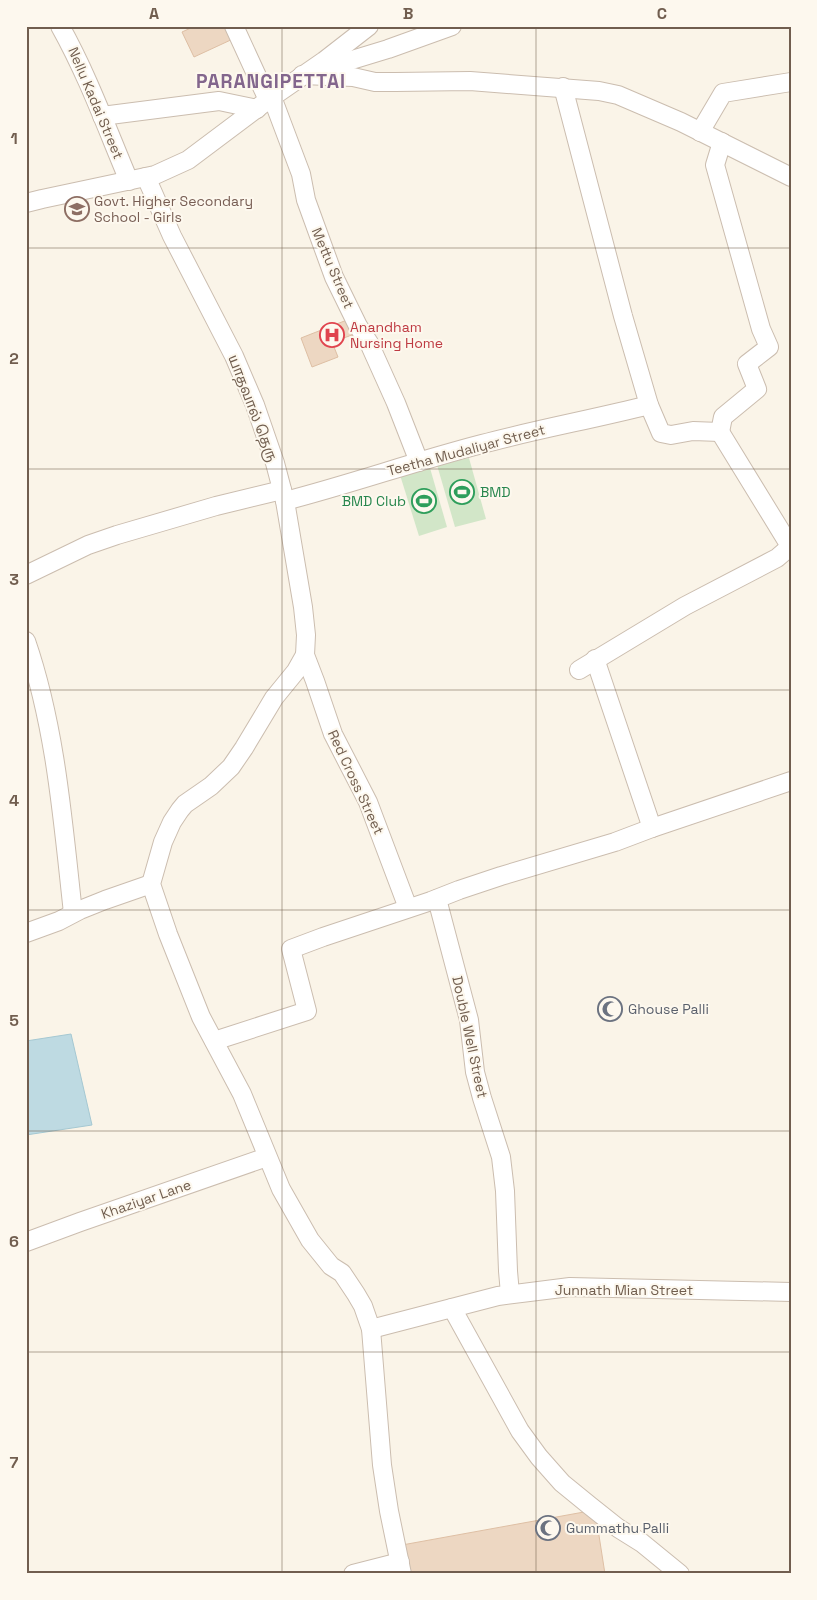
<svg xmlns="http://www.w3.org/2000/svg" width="817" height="1600" font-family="'Space Grotesk','Noto Sans Tamil',sans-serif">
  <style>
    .green { fill: #d2e6c8 }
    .water { fill: #bedae2; stroke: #a5c8d2 }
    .building { fill: #edd7c2; stroke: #debfa4 }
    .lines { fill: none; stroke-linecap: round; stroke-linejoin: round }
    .minor-casing { stroke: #cbbdaf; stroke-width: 20 }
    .minor { stroke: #fff; stroke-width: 18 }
    .grid { fill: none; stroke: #715e4f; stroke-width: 1; stroke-opacity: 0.55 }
    .labels { text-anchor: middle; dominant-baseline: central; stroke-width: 4; stroke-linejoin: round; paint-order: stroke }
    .street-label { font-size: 14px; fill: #715e4f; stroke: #fdf8ee }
    .education-label { font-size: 14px; fill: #785e54; stroke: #fdf8ee; text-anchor: start }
    .health-label { font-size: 14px; fill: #be3a42; stroke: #fdf8ee; text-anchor: start }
    .leisure-label { font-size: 14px; fill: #27864d; stroke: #fdf8ee; text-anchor: start }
    .worship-label { font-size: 14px; fill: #5b616d; stroke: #fdf8ee; text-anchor: start }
    .district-label { font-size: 19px; font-weight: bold; letter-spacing: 1px; fill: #83668d; stroke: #fdf8ee }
    .neatline { fill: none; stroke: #715e4f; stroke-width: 2 }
    .grid-label { font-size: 16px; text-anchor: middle; font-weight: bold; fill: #715e4f }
  </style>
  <rect width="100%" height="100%" fill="#faf4e8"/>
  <g class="green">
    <polygon points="469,458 486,519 455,527 437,465"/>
    <polygon points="430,468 447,527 419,536 400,475"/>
  </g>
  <polygon class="water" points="71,1034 92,1125 26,1135 26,1041"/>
  <g class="building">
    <polygon points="195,26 229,26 235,38 194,57 182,32"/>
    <polygon points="352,318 358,333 332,342 338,357 312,367 301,338"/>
    <polygon points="595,1510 605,1574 406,1574 402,1545"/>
  </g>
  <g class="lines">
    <defs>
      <g id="minor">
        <path d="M60 26C88 76 107 129 129 181"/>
        <polyline points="234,26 268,100"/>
        <polyline points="319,70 388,49 452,26"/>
        <polyline points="302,75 353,77 375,82 395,82 470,81 599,91 618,95 681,122 791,177"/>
        <polyline points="563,87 623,316 649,405 661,433 671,435 693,431 720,432 723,417 757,389 747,364 769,347 761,329 715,165 722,142"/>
        <polyline points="272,97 301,174 306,200 334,277 358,326 369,343 396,403 419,462"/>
        <polyline points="102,116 219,101 257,109"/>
        <polyline points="700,132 723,93 791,82"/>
        <polyline points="146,177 172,236 234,356 255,405 275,463 285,501 303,607 306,635 305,655 315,681 333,734 368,802 408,908"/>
        <polyline points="26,203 42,199 155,175 188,160 272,97 324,61 369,26"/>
        <polyline points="720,432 790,546"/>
        <path d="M285 501C351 484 416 461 482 444 538 429 594 419 649 405"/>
        <polyline points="26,575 88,545 117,535 216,506 282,490"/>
        <path d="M26 641C56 728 63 823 73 913"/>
        <polyline points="305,655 296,671 274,698 244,748 231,767 211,786 185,804 180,810 172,822 163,842 151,884 168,934 201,1017 242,1094 281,1189 310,1240 331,1266 342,1273 356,1294 363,1306 371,1329 382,1465 389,1511 402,1574"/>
        <polyline points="595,659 652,828"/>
        <polyline points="579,670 685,606 777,558 791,546"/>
        <polyline points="437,899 469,1020 475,1072 482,1098 501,1157 505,1191 508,1271 510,1294"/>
        <polyline points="26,933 59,921 80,910 105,900 151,884"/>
        <polyline points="214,1041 307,1011 291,949 323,937 431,901 459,890 501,876 615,842 652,828 791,781"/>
        <polyline points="26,1242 80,1222 267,1157"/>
        <polyline points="452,1308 520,1431 539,1457 562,1483 589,1505 618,1528 642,1543 680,1574"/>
        <polyline points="371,1329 498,1296 570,1287 791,1292"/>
        <polyline points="353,1574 400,1562"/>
      </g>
    </defs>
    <use href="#minor" class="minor-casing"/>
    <use href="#minor" class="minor"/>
  </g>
  <path class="grid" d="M282 26V1574M536 26V1574M26 248H791M26 469H791M26 690H791M26 910H791M26 1131H791M26 1352H791"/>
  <defs>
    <symbol id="school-ring" viewBox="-11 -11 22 22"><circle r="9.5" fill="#fdf8ee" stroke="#8d6e63" stroke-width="1.5"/><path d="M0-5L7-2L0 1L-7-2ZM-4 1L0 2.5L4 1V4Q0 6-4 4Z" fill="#8d6e63"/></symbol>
    <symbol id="hospital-ring" viewBox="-11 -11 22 22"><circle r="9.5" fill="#fdf8ee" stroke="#e0444e" stroke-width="1.5"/><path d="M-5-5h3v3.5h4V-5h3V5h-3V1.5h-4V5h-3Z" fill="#e0444e"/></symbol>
    <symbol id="stadium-ring" viewBox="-11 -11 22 22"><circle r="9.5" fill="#fdf8ee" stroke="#2e9e5b" stroke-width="1.5"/><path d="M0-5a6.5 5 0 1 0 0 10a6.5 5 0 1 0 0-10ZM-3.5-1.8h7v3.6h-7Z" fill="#2e9e5b"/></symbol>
    <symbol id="mosque-ring" viewBox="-11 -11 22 22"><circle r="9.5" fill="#fdf8ee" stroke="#6b7280" stroke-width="1.5"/><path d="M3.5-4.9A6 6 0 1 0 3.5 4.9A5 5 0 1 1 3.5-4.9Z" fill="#6b7280"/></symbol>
  </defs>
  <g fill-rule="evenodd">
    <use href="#school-ring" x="63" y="195" width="28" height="28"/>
    <use href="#hospital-ring" x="318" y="321" width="28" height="28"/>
    <use href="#stadium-ring" x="448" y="478" width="28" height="28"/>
    <use href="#stadium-ring" x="410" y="487" width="28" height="28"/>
    <use href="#mosque-ring" x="596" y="995" width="28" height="28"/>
    <use href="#mosque-ring" x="534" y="1514" width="28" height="28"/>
  </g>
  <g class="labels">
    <g class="street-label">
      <text transform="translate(96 103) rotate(67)">Nellu Kadai Street</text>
      <text transform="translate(333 268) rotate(67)">Mettu Street</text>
      <text transform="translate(253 408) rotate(69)">யாதவால் தெரு</text>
      <text transform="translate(466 450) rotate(-15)">Teetha Mudaliyar Street</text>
      <text transform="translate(356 782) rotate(65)">Red Cross Street</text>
      <text transform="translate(470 1037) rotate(78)">Double Well Street</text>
      <text transform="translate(146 1199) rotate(-19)">Khaziyar Lane</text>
      <text x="624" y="1290">Junnath Mian Street</text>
    </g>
    <g class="education-label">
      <text x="94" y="201">Govt. Higher Secondary<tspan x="94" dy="16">School - Girls</tspan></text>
    </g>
    <g class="health-label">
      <text x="350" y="327">Anandham<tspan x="350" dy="16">Nursing Home</tspan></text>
    </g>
    <g class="leisure-label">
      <text x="480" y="492">BMD</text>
      <text x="406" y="501" text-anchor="end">BMD Club</text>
    </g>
    <g class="worship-label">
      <text x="628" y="1009">Ghouse Palli</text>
      <text x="566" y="1528">Gummathu Palli</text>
    </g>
    <g class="district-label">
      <text x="271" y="81">PARANGIPETTAI</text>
    </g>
  </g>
  <rect width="817" height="1600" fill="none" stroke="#fdf8ee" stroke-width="55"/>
  <rect x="28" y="28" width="762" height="1544" class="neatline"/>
  <g class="grid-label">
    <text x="154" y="19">A</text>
    <text x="408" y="19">B</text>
    <text x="662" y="19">C</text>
    <text x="14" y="144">1</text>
    <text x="14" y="364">2</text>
    <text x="14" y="585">3</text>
    <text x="14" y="806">4</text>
    <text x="14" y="1026">5</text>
    <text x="14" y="1247">6</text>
    <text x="14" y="1468">7</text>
  </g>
</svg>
